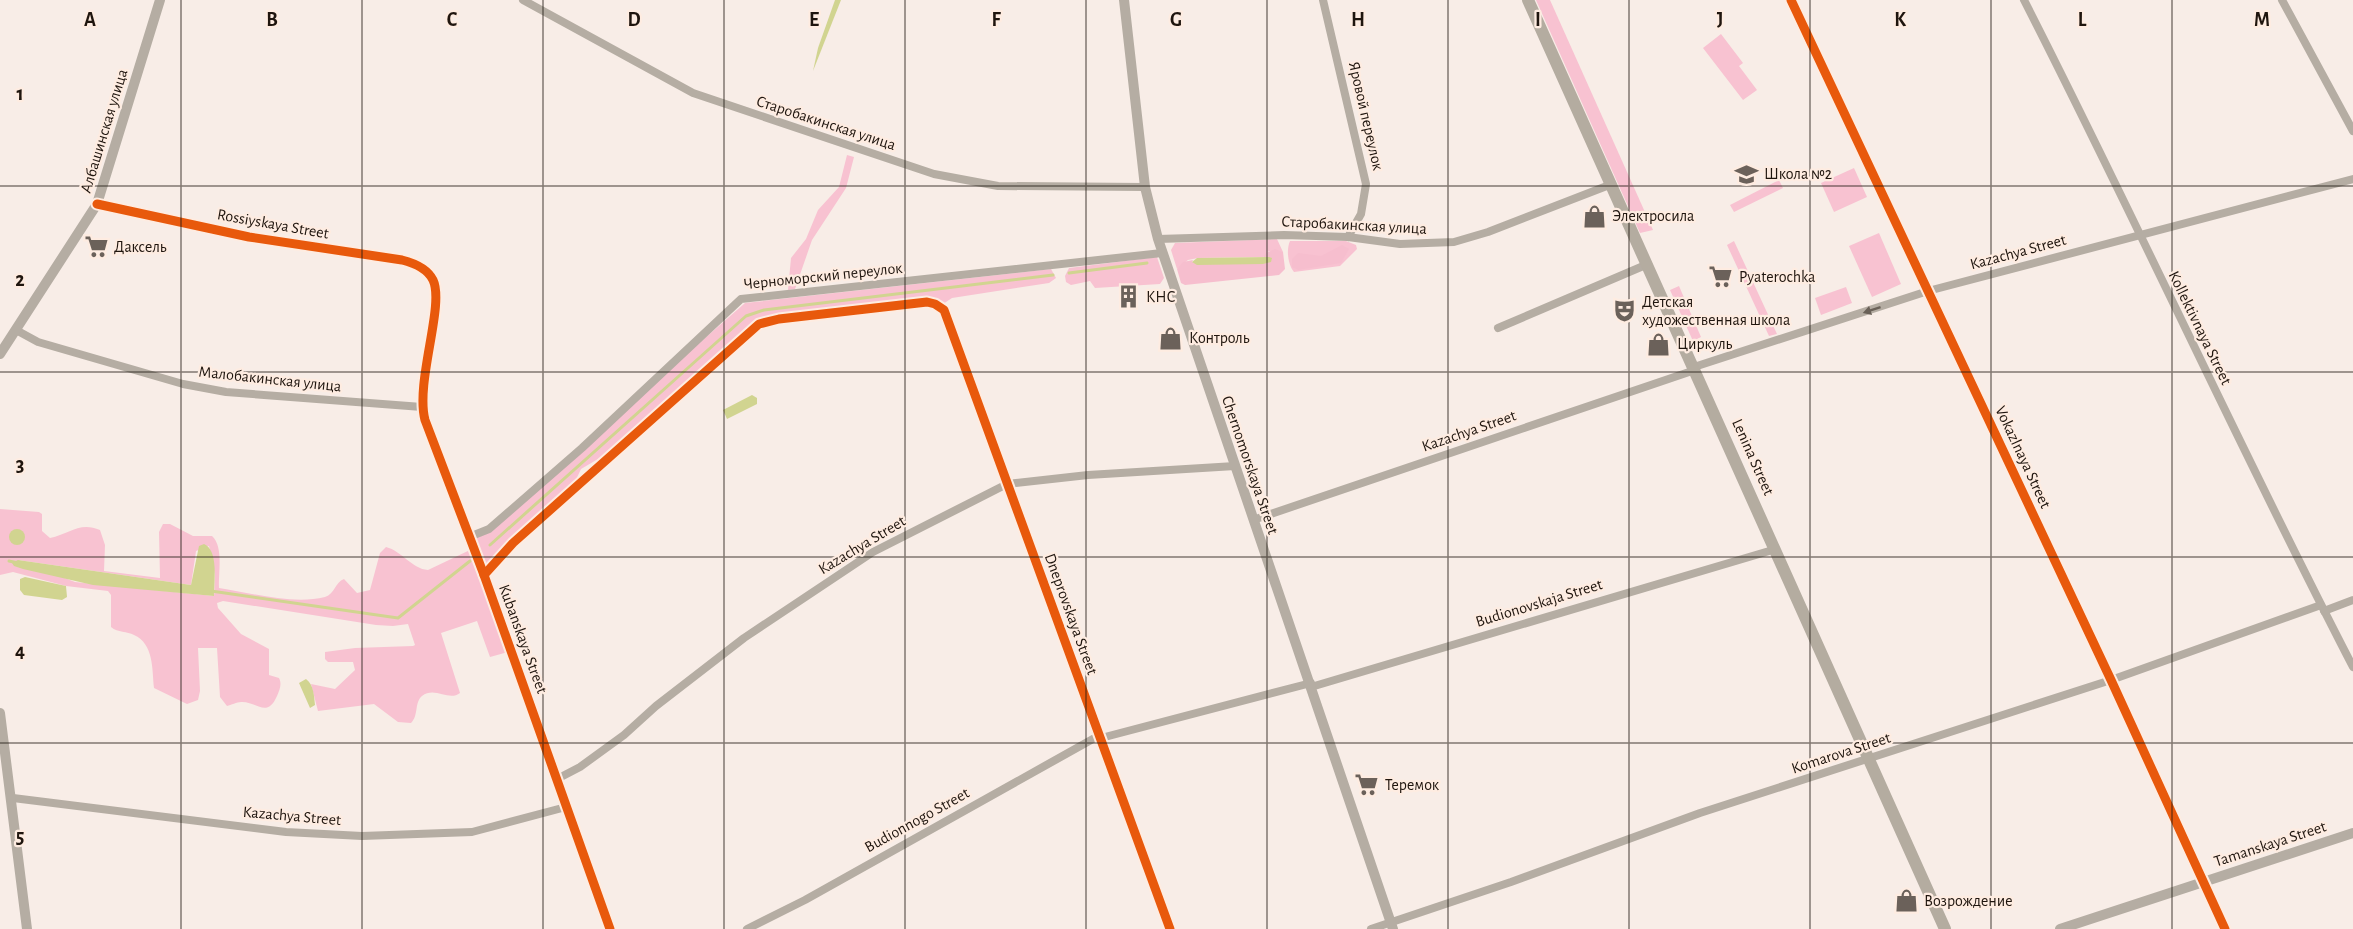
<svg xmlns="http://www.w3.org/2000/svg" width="2353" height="929" font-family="'Alegreya Sans',sans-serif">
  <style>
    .green { fill: #f8c2d1; fill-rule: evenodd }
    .forest { fill: #f6bece }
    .water { fill: #d1d490 }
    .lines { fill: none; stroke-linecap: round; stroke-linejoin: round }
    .stream { stroke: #d1d490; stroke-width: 3 }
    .minor { stroke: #b5ada3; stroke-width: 8 }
    .tertiary { stroke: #b5ada3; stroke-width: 10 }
    .secondary { stroke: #b4aca0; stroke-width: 12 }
    .cycleway-casing { stroke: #feece1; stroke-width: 13 }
    .cycleway { stroke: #e8590c; stroke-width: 9 }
    .oneway { fill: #6a6158 }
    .grid { fill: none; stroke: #1f150e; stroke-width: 1.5; stroke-opacity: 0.55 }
    .labels { text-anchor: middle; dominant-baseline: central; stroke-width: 4.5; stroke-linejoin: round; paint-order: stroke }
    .street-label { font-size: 16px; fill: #1f150e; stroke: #feece1 }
    .poi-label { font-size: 16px; fill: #1f150e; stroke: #feece1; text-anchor: start }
    .grid-label { font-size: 20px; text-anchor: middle; font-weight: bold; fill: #1f150e; stroke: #feece1; stroke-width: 4.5; stroke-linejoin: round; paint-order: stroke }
  </style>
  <rect width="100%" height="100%" fill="#f8ede7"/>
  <g class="green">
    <polygon points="1536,0 1550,0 1653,230 1640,233"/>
    <polygon points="1721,34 1743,63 1739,66 1757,90 1743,100 1703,48"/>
    <polygon points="847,155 854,157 846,188 812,240 795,289 788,290 791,258 806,239 818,210 839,187"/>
    <polygon points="1854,168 1867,197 1834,212 1821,183"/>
    <polygon points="1779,180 1783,188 1734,212 1730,205"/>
    <polygon points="1879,233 1901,284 1872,297 1849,246"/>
    <polygon points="1277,239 1283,252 1269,251 1263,257 1198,258 1188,260 1177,269 1171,250 1175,243"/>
    <path d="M1290 241H1346L1356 245 1357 249 1340 266 1294 272C1288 265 1286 250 1290 241Z"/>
    <polygon points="1734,241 1777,334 1769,336 1727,245"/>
    <polygon points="1157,257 1164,278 1160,284 1095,288 1090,281 1071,285 1066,282 1065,276 1069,268"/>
    <polygon points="1051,269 1056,278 1049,283 952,298 943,304 934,300 755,322 610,452 581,469 574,484 486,566 476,539 745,303"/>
    <polygon points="1679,286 1701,337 1693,341 1670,290"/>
    <polygon points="1846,287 1852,303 1821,315 1815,298"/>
    <path d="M0 509 39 512 42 514V531L50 538C69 534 80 521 100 530L105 545 104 571 160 578 159 532 163 524H170L193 536H212C224 547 218 573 219 588 252 593 293 605 325 597 335 594 335 582 344 579L357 593 370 590 380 553 386 547C402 551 412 569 428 570L470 550 508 652 490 657 477 621 441 633 460 693C449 702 435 686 422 696 414 703 419 715 411 723L398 722 374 704 318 711 311 684 335 689 355 670 353 662H328L325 659V652L355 648 413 646 415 645 408 624 393 626 376 625 223 601 217 603 218 608 241 634 269 649V675L279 678C282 684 280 689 277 696 267 719 256 701 241 702 237 702 231 705 227 706L220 697 217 648H198L200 691 198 700 187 704 154 688C152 669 154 644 134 635 127 631 118 633 111 627V595L108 591 66 586 13 572 0 575ZM209 546 215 575 214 596 75 582 18 560 191 585 196 551Z"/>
  </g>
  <g class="forest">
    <polygon points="1342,245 1349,249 1341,263 1298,270 1292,267 1292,259 1298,253 1321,256"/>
    <polygon points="1275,249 1283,252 1285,269 1279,275 1185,285 1181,283 1177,269 1183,262 1193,260 1192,262 1263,264 1269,257 1263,257 1266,253"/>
  </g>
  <g class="water">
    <polygon points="835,0 841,0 813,71 818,48"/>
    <polygon points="1269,257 1272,258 1271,262 1263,264 1197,265 1192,262 1197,258"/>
    <polygon points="752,395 757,398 757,404 727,419 723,410"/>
    <circle cx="17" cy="537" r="8"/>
    <path d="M204 544C219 550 214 583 214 596L93 585 23 569 14 566 12 563 18 560 191 585 199 546Z"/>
    <polygon points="25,577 66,586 67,597 62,600 24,595 20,590 20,579"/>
    <path d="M306 679C314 685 314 696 315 705L310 708 299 683Z"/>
  </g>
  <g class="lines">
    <g class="stream">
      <polyline points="1069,273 1147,263"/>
      <polyline points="490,545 746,316 764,310 1053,275"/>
      <polyline points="9,561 18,563"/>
      <polyline points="211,591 398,618 470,561"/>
    </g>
    <g class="minor">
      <polyline points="523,0 693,93 934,174 998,186 1145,187"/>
      <polyline points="1323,0 1366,184 1361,214 1348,237"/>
      <polyline points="1791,0 2111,680 2225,929"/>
      <path d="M2024 0C2137 221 2239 447 2353 667"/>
      <polyline points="2282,0 2353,131"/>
      <polyline points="1158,239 1284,235 1348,237 1400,244 1454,242 1488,232 1612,184"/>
      <polyline points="1498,328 1648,264"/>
      <polyline points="16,330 38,342 183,384 226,392 422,407"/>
      <polyline points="1694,367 1928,291 2353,179"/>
      <polyline points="1253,520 1695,370"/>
      <polyline points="469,537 489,529 582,448 741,299 1162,253"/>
      <polyline points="484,575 513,543 759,324 779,319 927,302 935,304 944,310 1170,929"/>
      <polyline points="2324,611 2353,600"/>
      <polyline points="1311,687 1776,549"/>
      <polyline points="1101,738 1311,683"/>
      <polyline points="557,779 580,767 624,735 656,706 744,638 873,552 1007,484 1088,475 1235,466"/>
      <polyline points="13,798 286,832 362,836 472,832 566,807"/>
      <polyline points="747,929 805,900 1100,735"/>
      <polyline points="1371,929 1511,882 1700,813 2111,680 2321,605"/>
    </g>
    <g class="tertiary">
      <polyline points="1124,0 1145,187 1158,239 1393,929"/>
      <path d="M97 204 249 237 402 260C414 263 427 268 433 280 445 305 415 382 425 420L484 575 610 929"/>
      <polyline points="0,354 97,204 160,0"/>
      <polyline points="0,713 27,929"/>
      <polyline points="2060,929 2353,833"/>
    </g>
    <polyline class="secondary" points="1528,0 1945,929"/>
    <defs>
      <g id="cycleway">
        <polyline points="1791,0 2111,680 2225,929"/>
        <path d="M97 204 249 237 402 260C414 263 427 268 433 280 445 305 415 382 425 420L484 575 610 929"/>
        <polyline points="484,575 513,543 759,324 779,319 927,302 935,304 944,310 1170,929"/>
      </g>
    </defs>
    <use href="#cycleway" class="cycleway-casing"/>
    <use href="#cycleway" class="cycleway"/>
  </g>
  <defs><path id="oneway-solid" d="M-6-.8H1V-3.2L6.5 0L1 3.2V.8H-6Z" transform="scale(1.5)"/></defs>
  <use class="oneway" href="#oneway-solid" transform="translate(1872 310) rotate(162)"/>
  <path class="grid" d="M181 0V929M362 0V929M543 0V929M724 0V929M905 0V929M1086 0V929M1267 0V929M1448 0V929M1629 0V929M1810 0V929M1991 0V929M2172 0V929M0 186H2353M0 372H2353M0 557H2353M0 743H2353"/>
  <defs>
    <symbol id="school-bare" viewBox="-9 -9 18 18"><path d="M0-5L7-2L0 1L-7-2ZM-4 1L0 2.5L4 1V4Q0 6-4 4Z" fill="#6b615a" stroke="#feece1" stroke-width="2.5" paint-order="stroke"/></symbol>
    <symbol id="shop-bare" viewBox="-9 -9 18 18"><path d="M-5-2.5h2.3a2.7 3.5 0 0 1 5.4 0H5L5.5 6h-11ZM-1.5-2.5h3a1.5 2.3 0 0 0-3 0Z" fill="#6b615a" stroke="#feece1" stroke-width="2.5" paint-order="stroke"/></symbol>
    <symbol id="supermarket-bare" viewBox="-9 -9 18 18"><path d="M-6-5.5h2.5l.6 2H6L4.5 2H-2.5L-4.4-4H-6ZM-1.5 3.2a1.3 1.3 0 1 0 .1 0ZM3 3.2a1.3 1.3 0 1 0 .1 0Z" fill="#6b615a" stroke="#feece1" stroke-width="2.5" paint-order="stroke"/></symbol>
    <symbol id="building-bare" viewBox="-9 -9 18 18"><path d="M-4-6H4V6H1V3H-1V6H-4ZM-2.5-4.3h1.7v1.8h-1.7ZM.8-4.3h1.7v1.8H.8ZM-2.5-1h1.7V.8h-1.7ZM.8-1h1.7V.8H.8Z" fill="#6b615a" stroke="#feece1" stroke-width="2.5" paint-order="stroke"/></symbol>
    <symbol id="theatre-bare" viewBox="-9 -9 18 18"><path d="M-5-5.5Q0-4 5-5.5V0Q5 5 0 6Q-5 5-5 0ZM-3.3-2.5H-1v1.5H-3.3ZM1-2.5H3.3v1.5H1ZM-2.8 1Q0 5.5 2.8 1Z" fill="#6b615a" stroke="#feece1" stroke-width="2.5" paint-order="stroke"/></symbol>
  </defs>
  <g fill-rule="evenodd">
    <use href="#school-bare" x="1730" y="158" width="33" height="33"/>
    <use href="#shop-bare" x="1578" y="200" width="33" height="33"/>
    <use href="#supermarket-bare" x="80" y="230" width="33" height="33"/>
    <use href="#supermarket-bare" x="1704" y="260" width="33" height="33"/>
    <use href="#building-bare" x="1112" y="280" width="33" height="33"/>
    <use href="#theatre-bare" x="1608" y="294" width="33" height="33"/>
    <use href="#shop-bare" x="1154" y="322" width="33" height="33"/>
    <use href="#shop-bare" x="1642" y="328" width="33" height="33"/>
    <use href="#supermarket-bare" x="1350" y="768" width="33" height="33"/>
    <use href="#shop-bare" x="1890" y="884" width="33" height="33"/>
  </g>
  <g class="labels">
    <g class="street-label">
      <text transform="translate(1366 116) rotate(77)">Яровой переулок</text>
      <text transform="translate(826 123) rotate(18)">Старобакинская улица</text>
      <text transform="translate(104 131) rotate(-73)">Албашинская улица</text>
      <text transform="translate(273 224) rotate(10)">Rossiyskaya Street</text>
      <text transform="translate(1354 225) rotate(3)">Старобакинская улица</text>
      <text transform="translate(2018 252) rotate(-15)">Kazachya Street</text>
      <text transform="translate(823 276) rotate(-6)">Черноморский переулок</text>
      <text transform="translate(2200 328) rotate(64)">Kollektivnaya Street</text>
      <text transform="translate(270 379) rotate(6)">Малобакинская улица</text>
      <text transform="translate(1469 431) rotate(-19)">Kazachya Street</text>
      <text transform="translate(1753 457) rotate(66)">Lenina Street</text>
      <text transform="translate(2023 457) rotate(65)">Vokazlnaya Street</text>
      <text transform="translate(1250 465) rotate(71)">Chernomorskaya Street</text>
      <text transform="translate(862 545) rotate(-31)">Kazachya Street</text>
      <text transform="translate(1539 603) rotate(-17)">Budionovskaja Street</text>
      <text transform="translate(1071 614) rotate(70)">Dneprovskaya Street</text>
      <text transform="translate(523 639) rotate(70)">Kubanskaya Street</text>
      <text transform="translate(1841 753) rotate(-18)">Komarova Street</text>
      <text transform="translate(292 816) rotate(5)">Kazachya Street</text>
      <text transform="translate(917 820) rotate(-29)">Budionnogo Street</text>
      <text transform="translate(2270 844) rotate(-18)">Tamanskaya Street</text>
    </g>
    <g class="poi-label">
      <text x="1764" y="174">Школа №2</text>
      <text x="1612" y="216">Электросила</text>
      <text x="114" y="247">Даксель</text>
      <text x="1739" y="277">Pyaterochka</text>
      <text x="1146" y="297">КНС</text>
      <text x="1642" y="302">Детская<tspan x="1642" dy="18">художественная школа</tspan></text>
      <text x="1189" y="338">Контроль</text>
      <text x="1677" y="344">Циркуль</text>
      <text x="1385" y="785">Теремок</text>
      <text x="1924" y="901">Возрождение</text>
    </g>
  </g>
  <g class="grid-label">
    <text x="90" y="26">A</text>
    <text x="272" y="26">B</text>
    <text x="452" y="26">C</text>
    <text x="634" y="26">D</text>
    <text x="814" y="26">E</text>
    <text x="996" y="26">F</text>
    <text x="1176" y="26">G</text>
    <text x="1358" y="26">H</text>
    <text x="1538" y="26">I</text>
    <text x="1720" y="26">J</text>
    <text x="1900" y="26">K</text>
    <text x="2082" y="26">L</text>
    <text x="2262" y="26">M</text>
    <text x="20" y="100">1</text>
    <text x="20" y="286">2</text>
    <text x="20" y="471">3</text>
    <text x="20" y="657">4</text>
    <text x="20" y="843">5</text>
  </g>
</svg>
